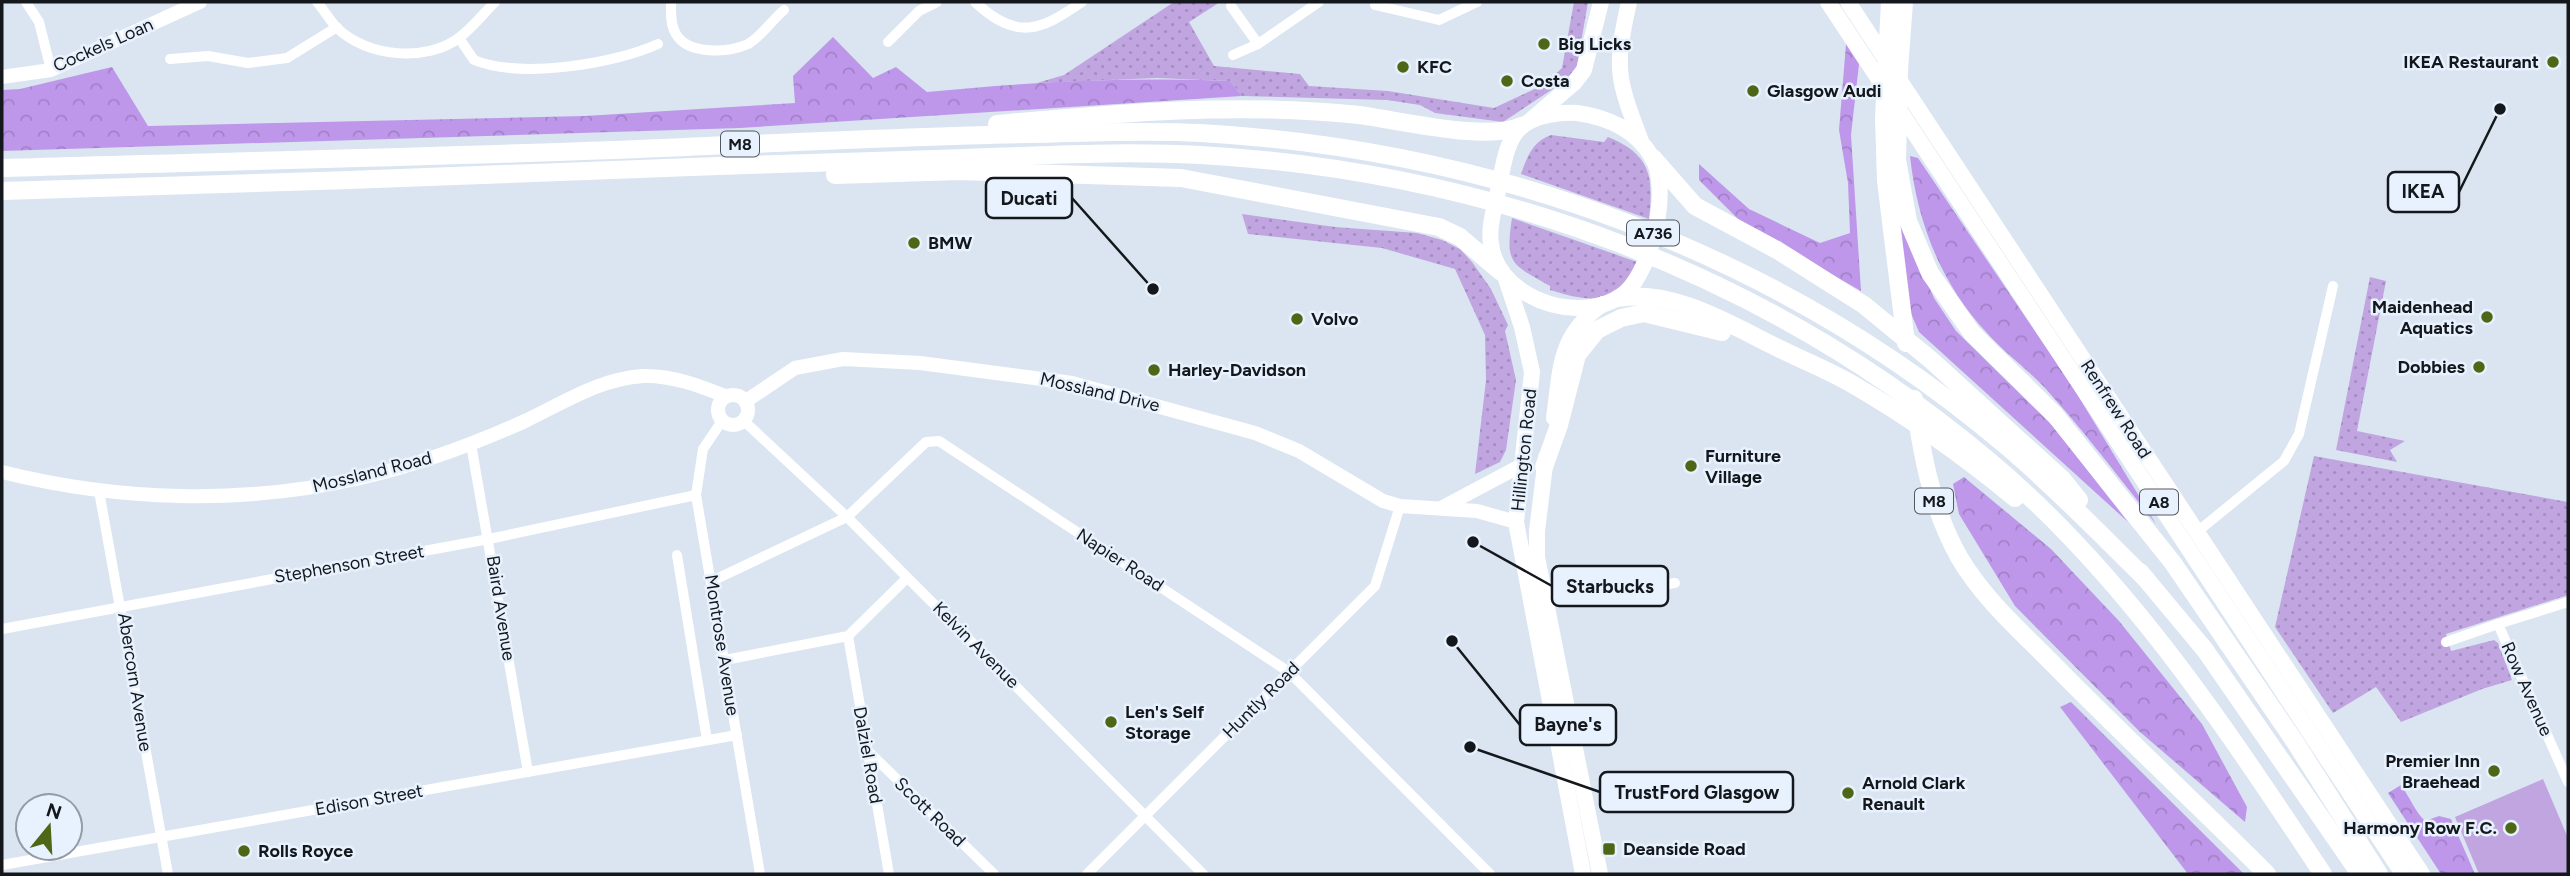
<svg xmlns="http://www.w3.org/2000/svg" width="2570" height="876" font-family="Figtree,sans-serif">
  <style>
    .grass { fill: url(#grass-dots) }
    .forest { fill: url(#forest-crowns) }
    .garden { fill: #c0a5e0 }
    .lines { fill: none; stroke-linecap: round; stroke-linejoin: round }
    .street { stroke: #fff; stroke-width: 10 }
    .secondary { stroke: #fff; stroke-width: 14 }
    .primary { stroke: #fff; stroke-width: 16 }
    .highway { stroke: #fff; stroke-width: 18 }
    .poi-dot { fill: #4e6717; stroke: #e8f2fe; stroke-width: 2.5 }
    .labels { text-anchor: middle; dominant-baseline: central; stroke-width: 5; stroke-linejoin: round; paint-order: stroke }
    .shield { fill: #e8f2fe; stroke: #545960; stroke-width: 2 }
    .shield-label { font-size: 16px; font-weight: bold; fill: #14181c }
    .poi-label { font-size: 18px; font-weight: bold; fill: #14181c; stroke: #e8f2fe; text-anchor: start }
    .street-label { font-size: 18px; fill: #14181c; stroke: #e8f2fe }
    .leader { fill: none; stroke: #14181c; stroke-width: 2.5 }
    .callout-dot { fill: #14181c; stroke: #e8f2fe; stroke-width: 2.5 }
    .callout { fill: #e8f2fe; stroke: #14181c; stroke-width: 2.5 }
    .callout-label { font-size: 19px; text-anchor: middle; font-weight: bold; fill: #14181c }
  </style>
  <defs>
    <pattern id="grass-dots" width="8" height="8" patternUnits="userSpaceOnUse" patternTransform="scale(1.75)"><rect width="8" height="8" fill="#c0a5e0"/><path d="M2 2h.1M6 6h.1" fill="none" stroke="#a48dc0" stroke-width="1.8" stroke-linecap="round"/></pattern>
    <pattern id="forest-crowns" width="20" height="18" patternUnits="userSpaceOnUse" patternTransform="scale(1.75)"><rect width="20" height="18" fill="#be97ea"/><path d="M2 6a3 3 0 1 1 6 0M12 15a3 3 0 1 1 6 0" fill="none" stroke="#a281c8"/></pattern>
  </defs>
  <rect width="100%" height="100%" fill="#dae5f1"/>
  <g class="grass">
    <polygon points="1174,2 1220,2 1189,22 1214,66 1300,74 1309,86 1388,91 1494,108 1545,84 1562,68 1574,2 1588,2 1577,66 1568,79 1503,122 1435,113 1420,105 1387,100 1242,96 1230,81 1157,78 1037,83 1064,75"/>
    <path d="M1551 135 1604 142 1608 137C1650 154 1654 176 1649 219L1521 174C1527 157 1533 141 1551 135Z"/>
    <polygon points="1242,214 1335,227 1417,233 1442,240 1460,249 1472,262 1491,289 1508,325 1505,331 1516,380 1506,450 1500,462 1475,474 1486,380 1485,335 1455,269 1382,248 1248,234"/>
    <path d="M1512 218 1640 263C1612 304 1596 304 1550 290V286C1511 264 1505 264 1512 218Z"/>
    <polygon points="2370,277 2386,281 2357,431 2405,441 2390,450 2397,462 2336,450"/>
    <polygon points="2314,456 2568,502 2568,595 2446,634 2451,651 2494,640 2498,643 2512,680 2482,689 2401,722 2376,687 2333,713 2275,627"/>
  </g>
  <g class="forest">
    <path d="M833 37 873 78 896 67 927 92C1028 82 1128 77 1230 81L1242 96 740 128 2 151V90L20 89 112 67 148 126 585 116 795 103 793 76Z"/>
    <polygon points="1846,44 1859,64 1851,135 1861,291 1743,224 1699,180 1699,164 1749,209 1820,243 1850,233 1848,183 1839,130"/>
    <path d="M1910 156 1918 158 2074 389 2156 524C2120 479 2084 431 2045 388 2027 369 2005 353 1987 333 1941 284 1917 222 1910 156Z"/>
    <polygon points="1897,202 1914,252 1934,298 1956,331 2052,425 2128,522 1919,332 1910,311"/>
    <polygon points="1964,477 2051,549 2119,621 2202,724 2247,807 2245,822 2140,732 2015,606 1959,514 1953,484"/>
    <polygon points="2071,702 2244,874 2188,874 2060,707"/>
    <path d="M2401 785C2409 796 2416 813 2425 821L2439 816 2451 819 2475 874H2441L2388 793Z"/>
  </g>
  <polygon class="garden" points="2543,779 2568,838 2568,874 2479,874 2455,817"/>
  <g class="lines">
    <g class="street">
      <polyline points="26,2 39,22 51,70"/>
      <path d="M317 2C324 10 330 21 337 28 367 57 427 63 460 37 473 27 484 13 495 2"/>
      <path d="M671 2C671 12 670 25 676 34 688 55 728 53 748 44 760 38 773 19 784 10"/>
      <path d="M975 2C1017 41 1040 31 1082 2"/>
      <polyline points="1375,5 1439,20 1477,2"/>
      <polyline points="1231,6 1258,44"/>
      <path d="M459 38 474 60C520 79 614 64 658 44"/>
      <polyline points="888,42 919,11 937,2"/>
      <polyline points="1233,55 1258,44 1319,2"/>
      <polyline points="170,59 208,56 248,63 287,58 337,27"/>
      <polyline points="722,421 703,449 696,495 760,874"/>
      <polyline points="744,421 847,517 1203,874"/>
      <polyline points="471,444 528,772"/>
      <polyline points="99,491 168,874"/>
      <polyline points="2197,532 2284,461 2299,434 2333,286"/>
      <polyline points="677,555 707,740"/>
      <polyline points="712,581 847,517 926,442 939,441 1289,672 1490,874"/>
      <polyline points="1547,602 1675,583"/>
      <polyline points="2568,602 2498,624 2568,782"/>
      <polyline points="2,629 489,539 696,495"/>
      <polyline points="848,636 889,874"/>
      <polyline points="2446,642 2498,624"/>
      <polyline points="725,660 848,636 907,578"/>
      <polyline points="867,750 994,874"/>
      <polyline points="2,865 737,735"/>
      <polyline points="1087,874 1375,586 1400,506"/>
    </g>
    <g class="secondary">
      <polyline points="2,77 51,70 200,2"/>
      <circle cx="733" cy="410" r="15"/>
      <polyline points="746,401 795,368 843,359 920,363 1072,383 1255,433 1299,451 1383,501 1400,506 1477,511 1516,522"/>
      <path d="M2 472C118 501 243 505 360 478 417 465 472 445 525 421 565 402 599 379 643 376 672 375 700 386 725 396"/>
      <polyline points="1443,507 1522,465"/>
    </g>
    <g class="primary">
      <path d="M1629 2C1614 69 1617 78 1641 141"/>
      <polyline points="1828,2 2403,874"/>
      <polyline points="1848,2 2422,874"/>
      <path d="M1577 113C1607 117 1636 130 1652 157 1671 188 1652 268 1626 292 1614 303 1593 309 1577 308 1539 307 1496 284 1491 244 1488 225 1496 204 1499 186 1503 167 1506 140 1521 127 1535 115 1560 112 1577 113Z"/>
      <polyline points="1532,119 1574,83 1584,70 1601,2"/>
      <polyline points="1505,276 1522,327 1532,372 1516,522 1583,874"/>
      <path d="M1554 418C1561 368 1558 335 1603 304"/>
      <polyline points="1546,457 1537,531 1537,557 1600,874"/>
    </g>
    <g class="highway">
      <polyline points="1890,2 1884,118 1886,181 1906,343"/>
      <polyline points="1904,2 1899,70 1897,160 1908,221 1930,273 1972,333 2055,415 2173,563 2295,742 2379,874"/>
      <path d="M997 124C1118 113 1238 102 1359 115 1398 120 1489 142 1521 126"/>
      <polyline points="1653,158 1695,206 1777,250 1864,305 1931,360 2062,479 2079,500"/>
      <path d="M2 168C230 161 458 157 687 147 801 142 914 136 1029 134 1086 133 1143 130 1200 133 1494 149 1780 254 2005 445 2055 487 2100 534 2146 579"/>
      <polyline points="835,175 959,171 1181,178 1439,227 1460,237 1501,272"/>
      <path d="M2 191C241 184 479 176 718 166 801 163 883 161 966 158 1043 155 1122 151 1200 155 1489 171 1766 273 1988 460 2125 574 2225 727 2323 874"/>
      <path d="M1619 298C1670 289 1726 322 1770 344 1797 358 1826 369 1852 384 1909 417 1964 456 2015 498"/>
      <path d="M1914 399C1922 454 1931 507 1959 557 1984 600 2023 633 2058 669 2126 738 2198 805 2267 874"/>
      <polyline points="1544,467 1559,425 1577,355 1597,330 1621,318 1644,313 1722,332"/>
      <polyline points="2140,572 2205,650 2360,874"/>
    </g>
  </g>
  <g class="poi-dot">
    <circle cx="1544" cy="44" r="7"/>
    <circle cx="2553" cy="62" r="7"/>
    <circle cx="1403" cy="67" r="7"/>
    <circle cx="1507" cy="81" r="7"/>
    <circle cx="1753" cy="91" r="7"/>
    <circle cx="914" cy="243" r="7"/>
    <circle cx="2487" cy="317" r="7"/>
    <circle cx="1297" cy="319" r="7"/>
    <circle cx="2479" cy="367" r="7"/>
    <circle cx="1154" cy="370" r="7"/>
    <circle cx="1691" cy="466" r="7"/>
    <circle cx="1111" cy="722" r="7"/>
    <circle cx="2494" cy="771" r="7"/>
    <circle cx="1848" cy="793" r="7"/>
    <circle cx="2511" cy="828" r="7"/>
    <rect x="1602" y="842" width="14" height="14" rx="3.5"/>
    <circle cx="244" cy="851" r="7"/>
  </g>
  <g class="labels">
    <g class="shield">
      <rect x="721" y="131.5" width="38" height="25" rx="5"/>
      <rect x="1627" y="220.5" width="52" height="25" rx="5"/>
      <rect x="1915" y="488.5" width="38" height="25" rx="5"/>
      <rect x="2140" y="489.5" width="38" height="25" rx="5"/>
    </g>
    <g class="shield-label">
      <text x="740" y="144">M8</text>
      <text x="1653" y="233">A736</text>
      <text x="1934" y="501">M8</text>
      <text x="2159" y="502">A8</text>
    </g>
    <g class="poi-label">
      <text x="1558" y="44">Big Licks</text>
      <text x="2539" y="62" text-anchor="end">IKEA Restaurant</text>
      <text x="1417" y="67">KFC</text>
      <text x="1521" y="81">Costa</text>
      <text x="1767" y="91">Glasgow Audi</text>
      <text x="928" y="243">BMW</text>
      <text x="2473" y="307" text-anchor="end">Maidenhead<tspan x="2473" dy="21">Aquatics</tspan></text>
      <text x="1311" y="319">Volvo</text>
      <text x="2465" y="367" text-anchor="end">Dobbies</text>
      <text x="1168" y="370">Harley-Davidson</text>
      <text x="1705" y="456">Furniture<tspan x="1705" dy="21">Village</tspan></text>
      <text x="1125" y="712">Len's Self<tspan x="1125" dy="21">Storage</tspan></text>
      <text x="2480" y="761" text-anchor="end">Premier Inn<tspan x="2480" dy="21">Braehead</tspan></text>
      <text x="1862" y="783">Arnold Clark<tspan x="1862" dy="21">Renault</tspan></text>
      <text x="2497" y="828" text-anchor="end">Harmony Row F.C.</text>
      <text x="1623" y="849">Deanside Road</text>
      <text x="258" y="851">Rolls Royce</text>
    </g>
    <g class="street-label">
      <text transform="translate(103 45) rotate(-24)">Cockels Loan</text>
      <text transform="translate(1100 392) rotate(13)">Mossland Drive</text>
      <text transform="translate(2116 409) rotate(57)">Renfrew Road</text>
      <text transform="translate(1524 450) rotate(-84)">Hillington Road</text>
      <text transform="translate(372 472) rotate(-14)">Mossland Road</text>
      <text transform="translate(1120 560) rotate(33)">Napier Road</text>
      <text transform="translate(349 564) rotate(-10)">Stephenson Street</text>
      <text transform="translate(501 608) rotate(81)">Baird Avenue</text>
      <text transform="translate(722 645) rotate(81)">Montrose Avenue</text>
      <text transform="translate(976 645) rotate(45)">Kelvin Avenue</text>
      <text transform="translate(135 682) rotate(81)">Abercorn Avenue</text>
      <text transform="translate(2527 689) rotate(66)">Row Avenue</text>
      <text transform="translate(1261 700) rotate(-45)">Huntly Road</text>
      <text transform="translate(868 755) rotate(80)">Dalziel Road</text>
      <text transform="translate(369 800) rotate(-10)">Edison Street</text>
      <text transform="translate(930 812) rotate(44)">Scott Road</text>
    </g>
  </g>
  <path class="leader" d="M2500 109L2459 192M1153 289L1072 198M1473 542L1552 586M1452 641L1520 725M1470 747L1600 792"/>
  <g class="callout-dot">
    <circle cx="2500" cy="109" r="7"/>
    <circle cx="1153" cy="289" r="7"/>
    <circle cx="1473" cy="542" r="7"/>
    <circle cx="1452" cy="641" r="7"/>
    <circle cx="1470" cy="747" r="7"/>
  </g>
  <g class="callout">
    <rect x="2388" y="172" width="71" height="40" rx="7"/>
    <rect x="986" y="178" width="86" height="40" rx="7"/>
    <rect x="1552" y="566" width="116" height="40" rx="7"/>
    <rect x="1520" y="705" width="96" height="40" rx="7"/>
    <rect x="1600" y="772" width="193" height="40" rx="7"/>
  </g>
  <g class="callout-label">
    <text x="2423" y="198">IKEA</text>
    <text x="1029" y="205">Ducati</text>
    <text x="1610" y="593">Starbucks</text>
    <text x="1568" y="731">Bayne's</text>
    <text x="1697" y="799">TrustFord Glasgow</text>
  </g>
  <rect width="2570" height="876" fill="none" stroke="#14181c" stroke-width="7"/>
  <g transform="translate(49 827) rotate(18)"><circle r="33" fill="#e8f2fe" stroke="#939ba4" stroke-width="2"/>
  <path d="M0-5L12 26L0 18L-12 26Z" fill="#4e6717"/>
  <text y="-10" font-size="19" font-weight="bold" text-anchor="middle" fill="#14181c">N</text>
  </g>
</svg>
